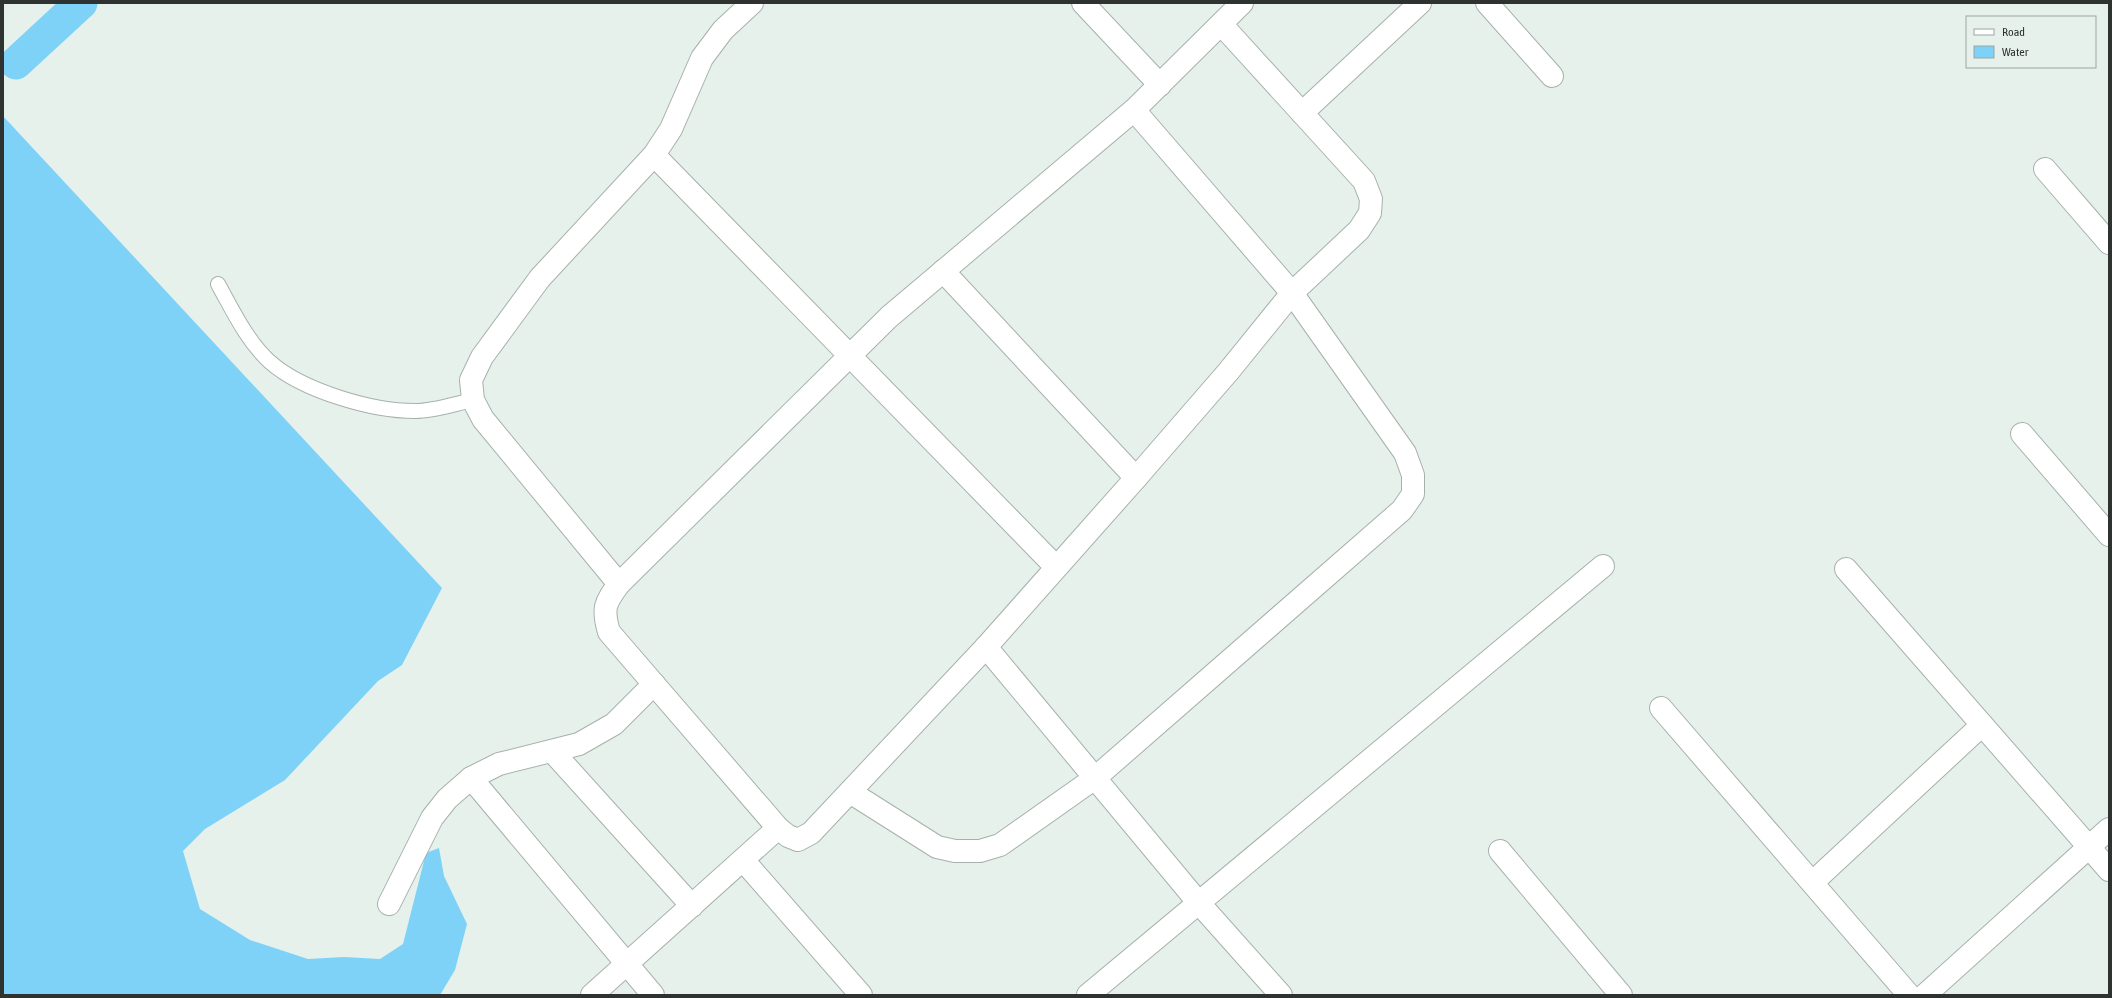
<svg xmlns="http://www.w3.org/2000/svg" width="2112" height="998" font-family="'Asap Condensed',sans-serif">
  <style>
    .water { fill: #7ed2f8 }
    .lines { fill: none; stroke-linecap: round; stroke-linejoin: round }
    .canal { stroke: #7ed2f8; stroke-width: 33 }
    .service-casing { stroke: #a7b1ac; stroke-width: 16 }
    .minor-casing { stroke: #a7b1ac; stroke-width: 24 }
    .service { stroke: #fff; stroke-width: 14 }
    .minor { stroke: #fff; stroke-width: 22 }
  </style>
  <rect width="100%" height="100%" fill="#e6f1ec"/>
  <polygon class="water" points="3,116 442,588 402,665 378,681 285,780 205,829 183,851 200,909 250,940 308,959 344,957 380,959 403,944 426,853 439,848 444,876 467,924 455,970 440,995 3,995"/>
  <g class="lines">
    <polyline class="canal" points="16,63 81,3"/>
    <defs>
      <path id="service" d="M218 284C233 311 247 341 270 362 303 391 372 411 415 411 434 411 454 404 473 400"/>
      <g id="minor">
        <polyline points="1083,3 1160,85"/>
        <polyline points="1487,3 1552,76"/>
        <path d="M1221 24 1364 181 1371 199 1370 213 1359 230 1292 293 1228 372 1136 478 986 647 811 833 798 840 788 836 778 828 609 632C602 608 605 603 619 584L889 317 1134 110 1242 3"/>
        <polyline points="1302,113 1420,3"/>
        <polyline points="654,155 1056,567"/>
        <polyline points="2045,169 2109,243"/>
        <polyline points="943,271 1136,478"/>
        <polyline points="2022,434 2109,535"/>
        <polyline points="1846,569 2109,870"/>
        <polyline points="619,584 483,419 473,400 471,380 482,357 540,278 654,155 671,129 702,58 723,30 752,3"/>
        <polyline points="986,647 1198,902 1281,995"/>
        <polyline points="1661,708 1909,995"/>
        <polyline points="552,751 692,906"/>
        <polyline points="471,778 653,995"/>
        <polyline points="850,792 937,847 955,851 980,851 1000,845 1095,778 1402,510 1413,494 1413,475 1405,453 1292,293 1134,110"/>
        <polyline points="1500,851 1621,995"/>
        <polyline points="743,860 861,995"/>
        <polyline points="1813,882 1982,725"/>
        <polyline points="389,904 432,818 447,799 471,778 499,764 579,744 614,724 654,684"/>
        <polyline points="592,995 778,828"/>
        <polyline points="1088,995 1603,566"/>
        <polyline points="1925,995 2109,829"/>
      </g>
    </defs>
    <use href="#service" class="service-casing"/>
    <use href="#minor" class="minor-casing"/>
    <use href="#service" class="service"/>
    <use href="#minor" class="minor"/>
  </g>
  <rect width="2112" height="998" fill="none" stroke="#2e3230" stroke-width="8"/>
  <rect x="1966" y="16" width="130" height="52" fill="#e6f1ec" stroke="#9ca5a1"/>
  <rect x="1974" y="29" width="20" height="6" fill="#ffffff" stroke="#9ca5a1"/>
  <text x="2002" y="36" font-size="12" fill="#2e3230">Road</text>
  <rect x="1974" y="46" width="20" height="12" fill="#7ed2f8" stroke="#9ca5a1"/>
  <text x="2002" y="56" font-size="12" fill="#2e3230">Water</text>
</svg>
